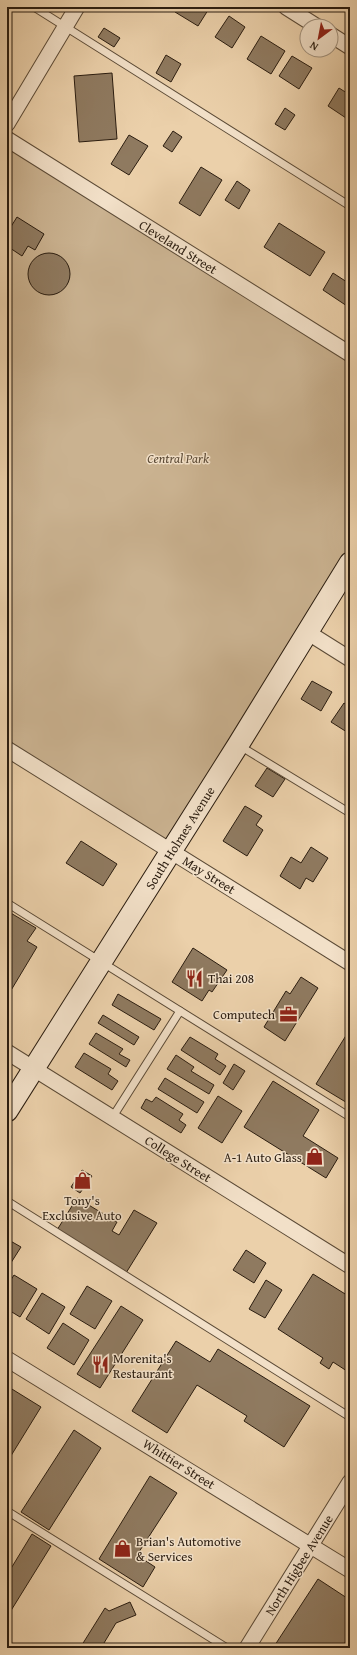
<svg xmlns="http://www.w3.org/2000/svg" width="357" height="1655" font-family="'Gentium Book Plus',serif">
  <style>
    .green { fill: #cab290; stroke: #7a6850 }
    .building { fill: #8f7a60; stroke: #2b1d10 }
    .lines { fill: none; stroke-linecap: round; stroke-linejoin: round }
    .lane-casing { stroke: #5b4a36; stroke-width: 9 }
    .street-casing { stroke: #5b4a36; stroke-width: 17 }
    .secondary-casing { stroke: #2b1d10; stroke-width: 23 }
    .lane { stroke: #f2e0c8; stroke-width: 7 }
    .street { stroke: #f2e0c8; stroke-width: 15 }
    .secondary { stroke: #f2e0c8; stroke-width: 21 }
    .labels { text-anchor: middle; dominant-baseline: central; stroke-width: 3; stroke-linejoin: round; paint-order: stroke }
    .street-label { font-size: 13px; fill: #2b1d10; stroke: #f2e0c8 }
    .park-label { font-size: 13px; font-style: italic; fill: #5b4a36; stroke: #f2e0c8 }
    .poi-label { font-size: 13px; fill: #2b1d10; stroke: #f2e0c8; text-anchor: start }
  </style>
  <rect width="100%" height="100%" fill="#ebd0aa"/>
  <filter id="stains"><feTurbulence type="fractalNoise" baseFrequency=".005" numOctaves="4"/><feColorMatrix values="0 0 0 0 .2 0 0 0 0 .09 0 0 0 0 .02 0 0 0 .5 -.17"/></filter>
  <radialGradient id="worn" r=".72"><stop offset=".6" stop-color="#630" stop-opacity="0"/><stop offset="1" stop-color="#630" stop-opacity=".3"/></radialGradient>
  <polygon class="green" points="7,139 350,354 350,562 171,851 7,749"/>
  <g class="building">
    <polygon points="178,7 210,7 198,26 175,12"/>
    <polygon points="229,16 245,27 232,48 215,37"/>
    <polygon points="104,28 120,38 114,47 98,37"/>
    <polygon points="261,36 285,51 271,74 247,59"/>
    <polygon points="166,55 181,64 171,82 156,73"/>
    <polygon points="292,56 312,68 299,89 279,76"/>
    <polygon points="112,73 117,139 79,142 74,76"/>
    <polygon points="339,88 350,95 350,111 346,118 328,106"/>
    <polygon points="285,108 295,115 285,130 275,124"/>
    <polygon points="173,131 182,137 172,152 163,146"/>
    <polygon points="129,135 148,146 129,175 111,164"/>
    <polygon points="201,167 222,180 200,216 179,203"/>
    <polygon points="237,181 250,190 239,209 225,200"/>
    <polygon points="17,217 44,234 35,250 28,246 22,256 7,246 7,233"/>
    <polygon points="279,223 325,252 310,276 264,247"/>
    <circle cx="49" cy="274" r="21"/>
    <polygon points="333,273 350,284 350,308 323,290"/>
    <polygon points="312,681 332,692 321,711 301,699"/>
    <polygon points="344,703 350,707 350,734 331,722"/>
    <polygon points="267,768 285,779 273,797 255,786"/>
    <polygon points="245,806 262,816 256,825 263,830 247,856 223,841"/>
    <polygon points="81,841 117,864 103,886 66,863"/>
    <polygon points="311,847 328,858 313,882 306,878 300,889 280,876 291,857 301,863"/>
    <polygon points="9,912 36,928 27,941 37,947 7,997 7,915"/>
    <polygon points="193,948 227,970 212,992 209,990 202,1001 172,982"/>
    <polygon points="301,977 318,988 285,1041 264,1027 286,991 290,994"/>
    <polygon points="118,994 161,1019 154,1030 112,1005"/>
    <polygon points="103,1015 139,1037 134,1045 98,1023"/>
    <polygon points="350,1029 350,1102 349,1104 316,1084"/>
    <polygon points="96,1033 123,1049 119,1054 130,1060 126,1067 89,1044"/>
    <polygon points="190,1037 218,1054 215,1059 226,1066 220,1075 181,1050"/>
    <polygon points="84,1053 111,1069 108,1074 118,1081 112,1090 75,1067"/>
    <polygon points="176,1055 194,1067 191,1071 214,1085 209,1094 167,1069"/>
    <polygon points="234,1064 245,1071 233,1090 223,1083"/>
    <polygon points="165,1078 204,1102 197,1113 158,1089"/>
    <polygon points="273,1081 319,1110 303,1136 338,1158 326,1178 244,1127"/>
    <polygon points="218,1096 242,1111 222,1143 198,1128"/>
    <polygon points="156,1097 183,1114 179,1120 186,1125 181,1133 141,1108 146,1099 152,1102"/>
    <polygon points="82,1170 92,1176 80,1193 71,1187"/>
    <polygon points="77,1198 117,1222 112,1231 119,1235 134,1210 157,1223 126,1273 57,1230"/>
    <polygon points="7,1239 21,1247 7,1269"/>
    <polygon points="246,1250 266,1263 254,1283 233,1270"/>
    <polygon points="313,1274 350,1297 350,1373 333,1362 329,1369 320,1363 323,1358 278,1329"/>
    <polygon points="14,1275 37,1289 20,1317 7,1309 7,1286"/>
    <polygon points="266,1280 282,1290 265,1318 249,1309"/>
    <polygon points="87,1286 112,1301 95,1329 70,1314"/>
    <polygon points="42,1293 65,1307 49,1334 26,1319"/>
    <polygon points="121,1306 143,1320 100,1388 77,1374"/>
    <polygon points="63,1323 89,1340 74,1365 47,1348"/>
    <polygon points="176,1341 210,1362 218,1349 310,1406 284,1447 244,1421 247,1416 197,1385 167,1433 132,1411"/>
    <polygon points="7,1386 41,1407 9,1459 7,1458"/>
    <polygon points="74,1430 101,1448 49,1530 21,1512"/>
    <polygon points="150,1476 177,1493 137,1555 155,1567 143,1587 99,1559"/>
    <polygon points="32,1534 51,1546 7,1617 7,1575"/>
    <polygon points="318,1579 350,1600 350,1641 332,1648 273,1648"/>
    <polygon points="130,1602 136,1615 116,1623 101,1648 80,1648 105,1608 109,1611"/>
  </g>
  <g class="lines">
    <defs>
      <g id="lane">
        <polyline points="34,7 350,206"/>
        <polyline points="240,746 350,813"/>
        <polyline points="7,903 350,1117"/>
        <polyline points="112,1118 180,1011"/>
        <polyline points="7,1201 350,1417"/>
        <polyline points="7,1511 227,1648"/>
      </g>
      <g id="street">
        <polyline points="286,7 316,26"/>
        <polyline points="331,35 350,47"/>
        <polyline points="7,124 77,7"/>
        <polyline points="7,139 350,354"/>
        <polyline points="307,632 350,659"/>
        <polyline points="7,749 350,963"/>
        <polyline points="7,1052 350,1266"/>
        <polyline points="7,1359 350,1570"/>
        <polyline points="247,1648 350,1482"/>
      </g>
      <polyline id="secondary" points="7,1111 238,745 350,563"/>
    </defs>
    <use href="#lane" class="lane-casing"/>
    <use href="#street" class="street-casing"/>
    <use href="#secondary" class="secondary-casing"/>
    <use href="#lane" class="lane"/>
    <use href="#street" class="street"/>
    <use href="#secondary" class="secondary"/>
  </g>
  <defs>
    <symbol id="restaurant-bare" viewBox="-9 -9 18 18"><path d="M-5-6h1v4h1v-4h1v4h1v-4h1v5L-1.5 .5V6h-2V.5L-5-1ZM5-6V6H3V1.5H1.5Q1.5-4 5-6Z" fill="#8f2418" stroke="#f2e0c8" stroke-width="2.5" paint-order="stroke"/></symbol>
    <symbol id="office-bare" viewBox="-9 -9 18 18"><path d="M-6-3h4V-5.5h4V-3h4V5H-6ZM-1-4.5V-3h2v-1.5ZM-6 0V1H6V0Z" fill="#8f2418" stroke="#f2e0c8" stroke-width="2.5" paint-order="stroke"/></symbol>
    <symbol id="shop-bare" viewBox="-9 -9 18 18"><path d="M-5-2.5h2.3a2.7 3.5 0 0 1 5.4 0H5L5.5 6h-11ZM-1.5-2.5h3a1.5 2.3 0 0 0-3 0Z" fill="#8f2418" stroke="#f2e0c8" stroke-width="2.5" paint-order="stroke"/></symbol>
  </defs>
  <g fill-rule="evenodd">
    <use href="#restaurant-bare" x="182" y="966" width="25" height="25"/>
    <use href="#office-bare" x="276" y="1002" width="25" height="25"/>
    <use href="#shop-bare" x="302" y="1144" width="25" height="25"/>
    <use href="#shop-bare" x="70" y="1168" width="25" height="25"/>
    <use href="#restaurant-bare" x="88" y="1352" width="25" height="25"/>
    <use href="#shop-bare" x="110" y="1536" width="25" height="25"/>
  </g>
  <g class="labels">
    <g class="street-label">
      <text transform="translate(178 247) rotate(32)">Cleveland Street</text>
      <text transform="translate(180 838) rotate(-58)">South Holmes Avenue</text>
      <text transform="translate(209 875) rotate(32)">May Street</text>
      <text transform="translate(178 1159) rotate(32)">College Street</text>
      <text transform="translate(179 1464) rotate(32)">Whittier Street</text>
      <text transform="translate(299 1565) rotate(-58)">North Higbee Avenue</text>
    </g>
    <g class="park-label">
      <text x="178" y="458">Central Park</text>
    </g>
    <g class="poi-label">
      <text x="208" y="978">Thai 208</text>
      <text x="275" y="1014" text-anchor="end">Computech</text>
      <text x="302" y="1157" text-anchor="end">A-1 Auto Glass</text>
      <text x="82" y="1200" text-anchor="middle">Tony's<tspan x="82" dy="15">Exclusive Auto</tspan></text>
      <text x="113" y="1358">Morenita's<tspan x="113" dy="15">Restaurant</tspan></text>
      <text x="136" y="1541">Brian's Automotive<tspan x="136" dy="15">&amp; Services</tspan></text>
    </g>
  </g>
  <rect width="357" height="1655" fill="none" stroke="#ebd0aa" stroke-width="24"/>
  <rect x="8" y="8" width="341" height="1639" fill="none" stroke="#2b1d10" stroke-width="2"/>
  <rect x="12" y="12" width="333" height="1631" fill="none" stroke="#2b1d10"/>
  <g transform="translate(319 38) rotate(212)"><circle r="19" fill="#f2e0c8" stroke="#a2927e"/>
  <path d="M0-3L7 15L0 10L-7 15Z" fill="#8f2418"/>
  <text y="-6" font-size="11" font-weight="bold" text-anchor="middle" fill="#2b1d10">N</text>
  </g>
  <rect width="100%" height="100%" filter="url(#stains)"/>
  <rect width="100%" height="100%" fill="url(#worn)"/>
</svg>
